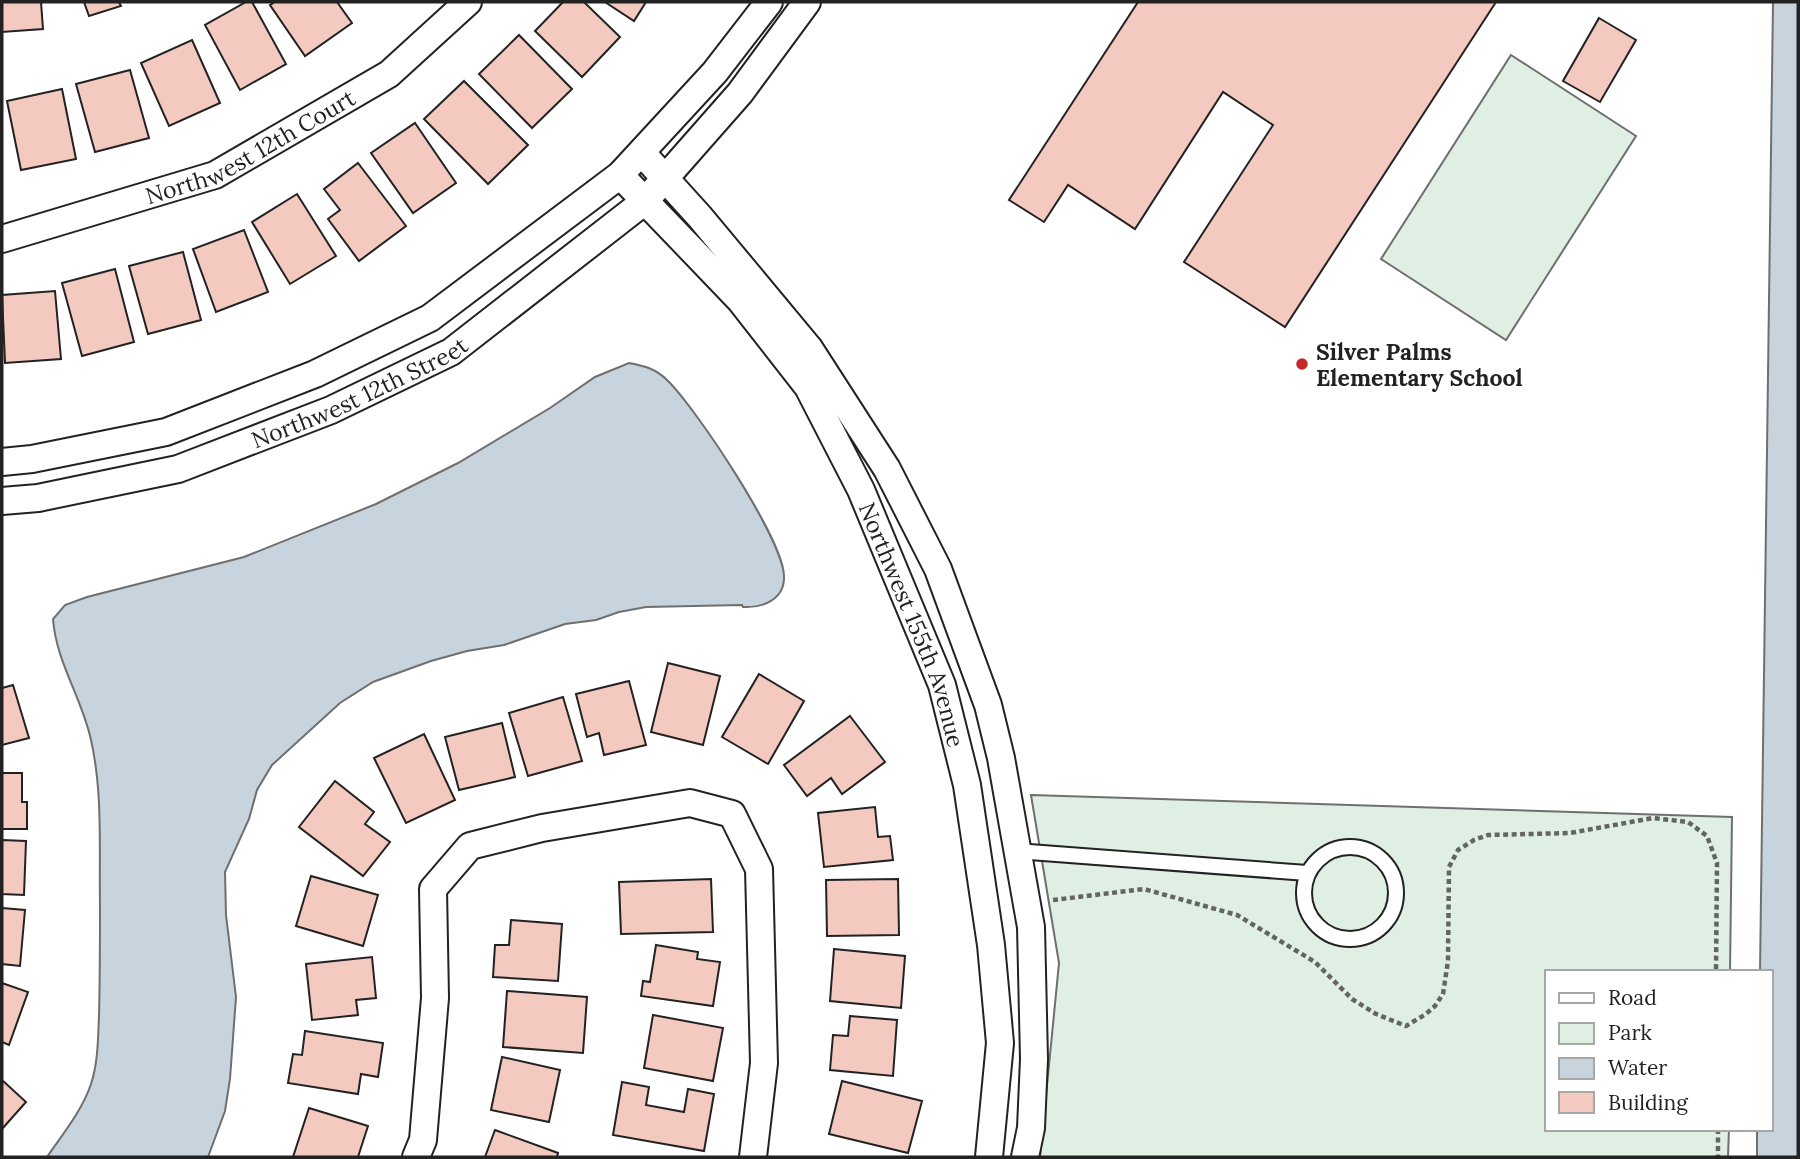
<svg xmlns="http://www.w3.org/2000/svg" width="1800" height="1159" font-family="Lora,serif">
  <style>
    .green { fill: #e0efe3; stroke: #6f6f6f; stroke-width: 2 }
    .water { fill: #c7d3dd; stroke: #6f6f6f; stroke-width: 2 }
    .building { fill: #f3c9c0; stroke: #222; stroke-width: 2 }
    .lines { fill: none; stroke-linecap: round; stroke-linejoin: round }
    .service-casing { stroke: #222; stroke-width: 18 }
    .minor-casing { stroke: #222; stroke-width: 30 }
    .path { stroke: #646464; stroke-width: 4.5; stroke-dasharray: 5 3.5; stroke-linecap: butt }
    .service { stroke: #fff; stroke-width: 14 }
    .minor { stroke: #fff; stroke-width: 26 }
    .poi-dot { fill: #c62828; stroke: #fff; stroke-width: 2.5 }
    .labels { text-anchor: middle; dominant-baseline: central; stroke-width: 5; stroke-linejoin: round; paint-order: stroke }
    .street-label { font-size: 23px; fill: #222; stroke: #fff }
    .poi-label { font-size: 23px; font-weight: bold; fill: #222; stroke: #fff; text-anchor: start }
  </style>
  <rect width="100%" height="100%" fill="#fff"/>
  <g class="green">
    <polygon points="1511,55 1636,136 1506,340 1381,259"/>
    <polygon points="1031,795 1732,817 1730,972 1546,972 1546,1129 1729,1129 1728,1157 1040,1157 1059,963"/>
  </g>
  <g class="water">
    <polygon points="1773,2 1798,2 1798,1157 1757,1157 1757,1129 1770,1129 1770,972 1760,972"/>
    <path d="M629 363C645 366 656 369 667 380 696 408 783 539 784 576 785 600 762 608 743 607L742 605 646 607 619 612 596 620 565 624 504 645 467 651 431 661 373 682 340 703 272 765 257 790 249 819 225 872 226 915 236 997 230 1079 225 1111 208 1157H47C62 1135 82 1111 91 1084 98 1063 98 1039 99 1016 100 979 100 942 100 904 99 850 103 793 91 740 82 698 56 662 53 619L65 605 87 597 244 557 376 504 458 463 550 408 595 377Z"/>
  </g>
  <g class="building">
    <polygon points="2,2 41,2 43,29 2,32"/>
    <polygon points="84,2 119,2 121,6 89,16"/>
    <polygon points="246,2 252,2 286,64 240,90 205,25"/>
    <polygon points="275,2 337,2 352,23 305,56 270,5"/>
    <polygon points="563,2 584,2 620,37 582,77 535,31"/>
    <polygon points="605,2 646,2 634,21"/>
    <polygon points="1138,2 1496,2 1285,327 1184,262 1273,125 1223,92 1135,229 1068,185 1044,222 1009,200"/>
    <polygon points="1599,18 1636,40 1600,102 1563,81"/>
    <polygon points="519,35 572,89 532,128 479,74"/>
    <polygon points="192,40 220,103 169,126 141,63"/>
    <polygon points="130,70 149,138 95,152 76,84"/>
    <polygon points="464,81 528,145 488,184 424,119"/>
    <polygon points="62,89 76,159 21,170 7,101"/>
    <polygon points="415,123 456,183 413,213 371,153"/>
    <polygon points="358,163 406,226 359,261 328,219 340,210 324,189"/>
    <polygon points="297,194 336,256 290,284 252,222"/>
    <polygon points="244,230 268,292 216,312 193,249"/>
    <polygon points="183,252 201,320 148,334 129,266"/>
    <polygon points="115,269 134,342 82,356 62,283"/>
    <polygon points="55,291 61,359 5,363 2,295"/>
    <polygon points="668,663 720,676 703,745 651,732"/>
    <polygon points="759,674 804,701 768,764 722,737"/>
    <polygon points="629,681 646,745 604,755 599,733 587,737 576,694"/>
    <polygon points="13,685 29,738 2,745 2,688"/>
    <polygon points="563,697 582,761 528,776 509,713"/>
    <polygon points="850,716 885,762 842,794 831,778 807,796 784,765"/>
    <polygon points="502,723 515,777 459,790 445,737"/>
    <polygon points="424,734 455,800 406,823 374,758"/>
    <polygon points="2,773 22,773 22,802 27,802 27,829 2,829"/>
    <polygon points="335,781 374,812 365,824 390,842 363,876 299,827"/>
    <polygon points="875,807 878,837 890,836 893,860 824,867 818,813"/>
    <polygon points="2,840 26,841 24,895 2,894"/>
    <polygon points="311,876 378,895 363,946 296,926"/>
    <polygon points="711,879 713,932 621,934 619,882"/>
    <polygon points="898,879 899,935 827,936 826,880"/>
    <polygon points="2,908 25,910 20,966 2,964"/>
    <polygon points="511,920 562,924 558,981 493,977 495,945 509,945"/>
    <polygon points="656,945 698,952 697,959 720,962 713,1006 641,996 643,981 650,982"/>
    <polygon points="834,949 905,956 901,1008 830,1001"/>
    <polygon points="372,957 376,998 356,1000 358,1015 312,1020 306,964"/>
    <polygon points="2,983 28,992 9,1045 2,1042"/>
    <polygon points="507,991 587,997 583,1053 503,1047"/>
    <polygon points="653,1015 723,1028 713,1081 644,1068"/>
    <polygon points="850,1016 897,1020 893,1076 830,1070 833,1035 848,1036"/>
    <polygon points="305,1031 383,1043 378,1077 361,1074 358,1094 288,1083 293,1054 302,1055"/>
    <polygon points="502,1057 560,1070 549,1122 491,1110"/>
    <polygon points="2,1080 26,1102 2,1129"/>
    <polygon points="842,1081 922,1101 908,1153 829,1134"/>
    <polygon points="622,1082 649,1087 646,1105 684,1112 688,1089 714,1094 704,1151 613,1135"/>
    <polygon points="309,1108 368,1126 358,1157 293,1157"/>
    <polygon points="495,1130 558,1153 557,1157 485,1157"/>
  </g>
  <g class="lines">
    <defs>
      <g id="service">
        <circle cx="1350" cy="893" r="46"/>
        <polyline points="1016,851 1307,873"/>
      </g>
      <g id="minor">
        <polyline points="642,153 700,217 809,348 887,469 938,569 988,705 1001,758 1031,927 1034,1059 1031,1128 1025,1157"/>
        <path id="s1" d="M620 175 740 300 808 387 861 490 942 685 967 785 991 945 1000 1043 989 1157"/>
        <path id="s2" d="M2 239 215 175 389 74 468 2"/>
        <polyline points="2,462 32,459 166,432 315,374 430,318 620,175 715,72 769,2"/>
        <path id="s3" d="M2 501 38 498 178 469 331 410 451 352 645 201 740 93 807 2"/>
        <polyline points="416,1157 423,1140 435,998 433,889 470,846 542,828 690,803 732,814 759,869 764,1063 753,1157"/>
      </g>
    </defs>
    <use href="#service" class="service-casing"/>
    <use href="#minor" class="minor-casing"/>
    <g class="path">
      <polyline points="1053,900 1144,889 1237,915 1315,962 1352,999 1376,1014 1406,1026 1426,1014 1435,1006 1443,994 1448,961 1449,867 1458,850 1474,840 1488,835 1570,833 1653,818 1688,822 1707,836 1717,863 1716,972"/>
      <polyline points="1718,1129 1718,1157"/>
    </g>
    <use href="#service" class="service"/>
    <use href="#minor" class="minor"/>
  </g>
  <circle class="poi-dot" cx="1302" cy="364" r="7"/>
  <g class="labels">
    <g class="street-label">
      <text stroke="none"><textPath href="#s2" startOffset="266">Northwest 12th Court</textPath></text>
      <text stroke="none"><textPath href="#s3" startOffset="376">Northwest 12th Street</textPath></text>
      <text stroke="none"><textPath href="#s1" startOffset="544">Northwest 155th Avenue</textPath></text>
    </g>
    <g class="poi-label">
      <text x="1316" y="351">Silver Palms<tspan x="1316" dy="26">Elementary School</tspan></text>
    </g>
  </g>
  <rect width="1800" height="1159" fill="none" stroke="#222222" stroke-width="7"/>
  <rect x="1545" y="970" width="228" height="161" fill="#ffffff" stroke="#a7a7a7" stroke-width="2"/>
  <rect x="1559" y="993" width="35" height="10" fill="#ffffff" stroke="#a7a7a7" stroke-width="2"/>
  <text x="1608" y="1005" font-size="21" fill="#222222">Road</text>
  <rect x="1559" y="1023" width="35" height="21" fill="#e0efe3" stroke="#a7a7a7" stroke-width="2"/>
  <text x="1608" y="1040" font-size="21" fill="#222222">Park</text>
  <rect x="1559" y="1058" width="35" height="21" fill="#c7d3dd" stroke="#a7a7a7" stroke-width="2"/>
  <text x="1608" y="1075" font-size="21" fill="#222222">Water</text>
  <rect x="1559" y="1092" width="35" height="21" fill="#f3c9c0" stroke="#a7a7a7" stroke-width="2"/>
  <text x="1608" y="1110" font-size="21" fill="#222222">Building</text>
</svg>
